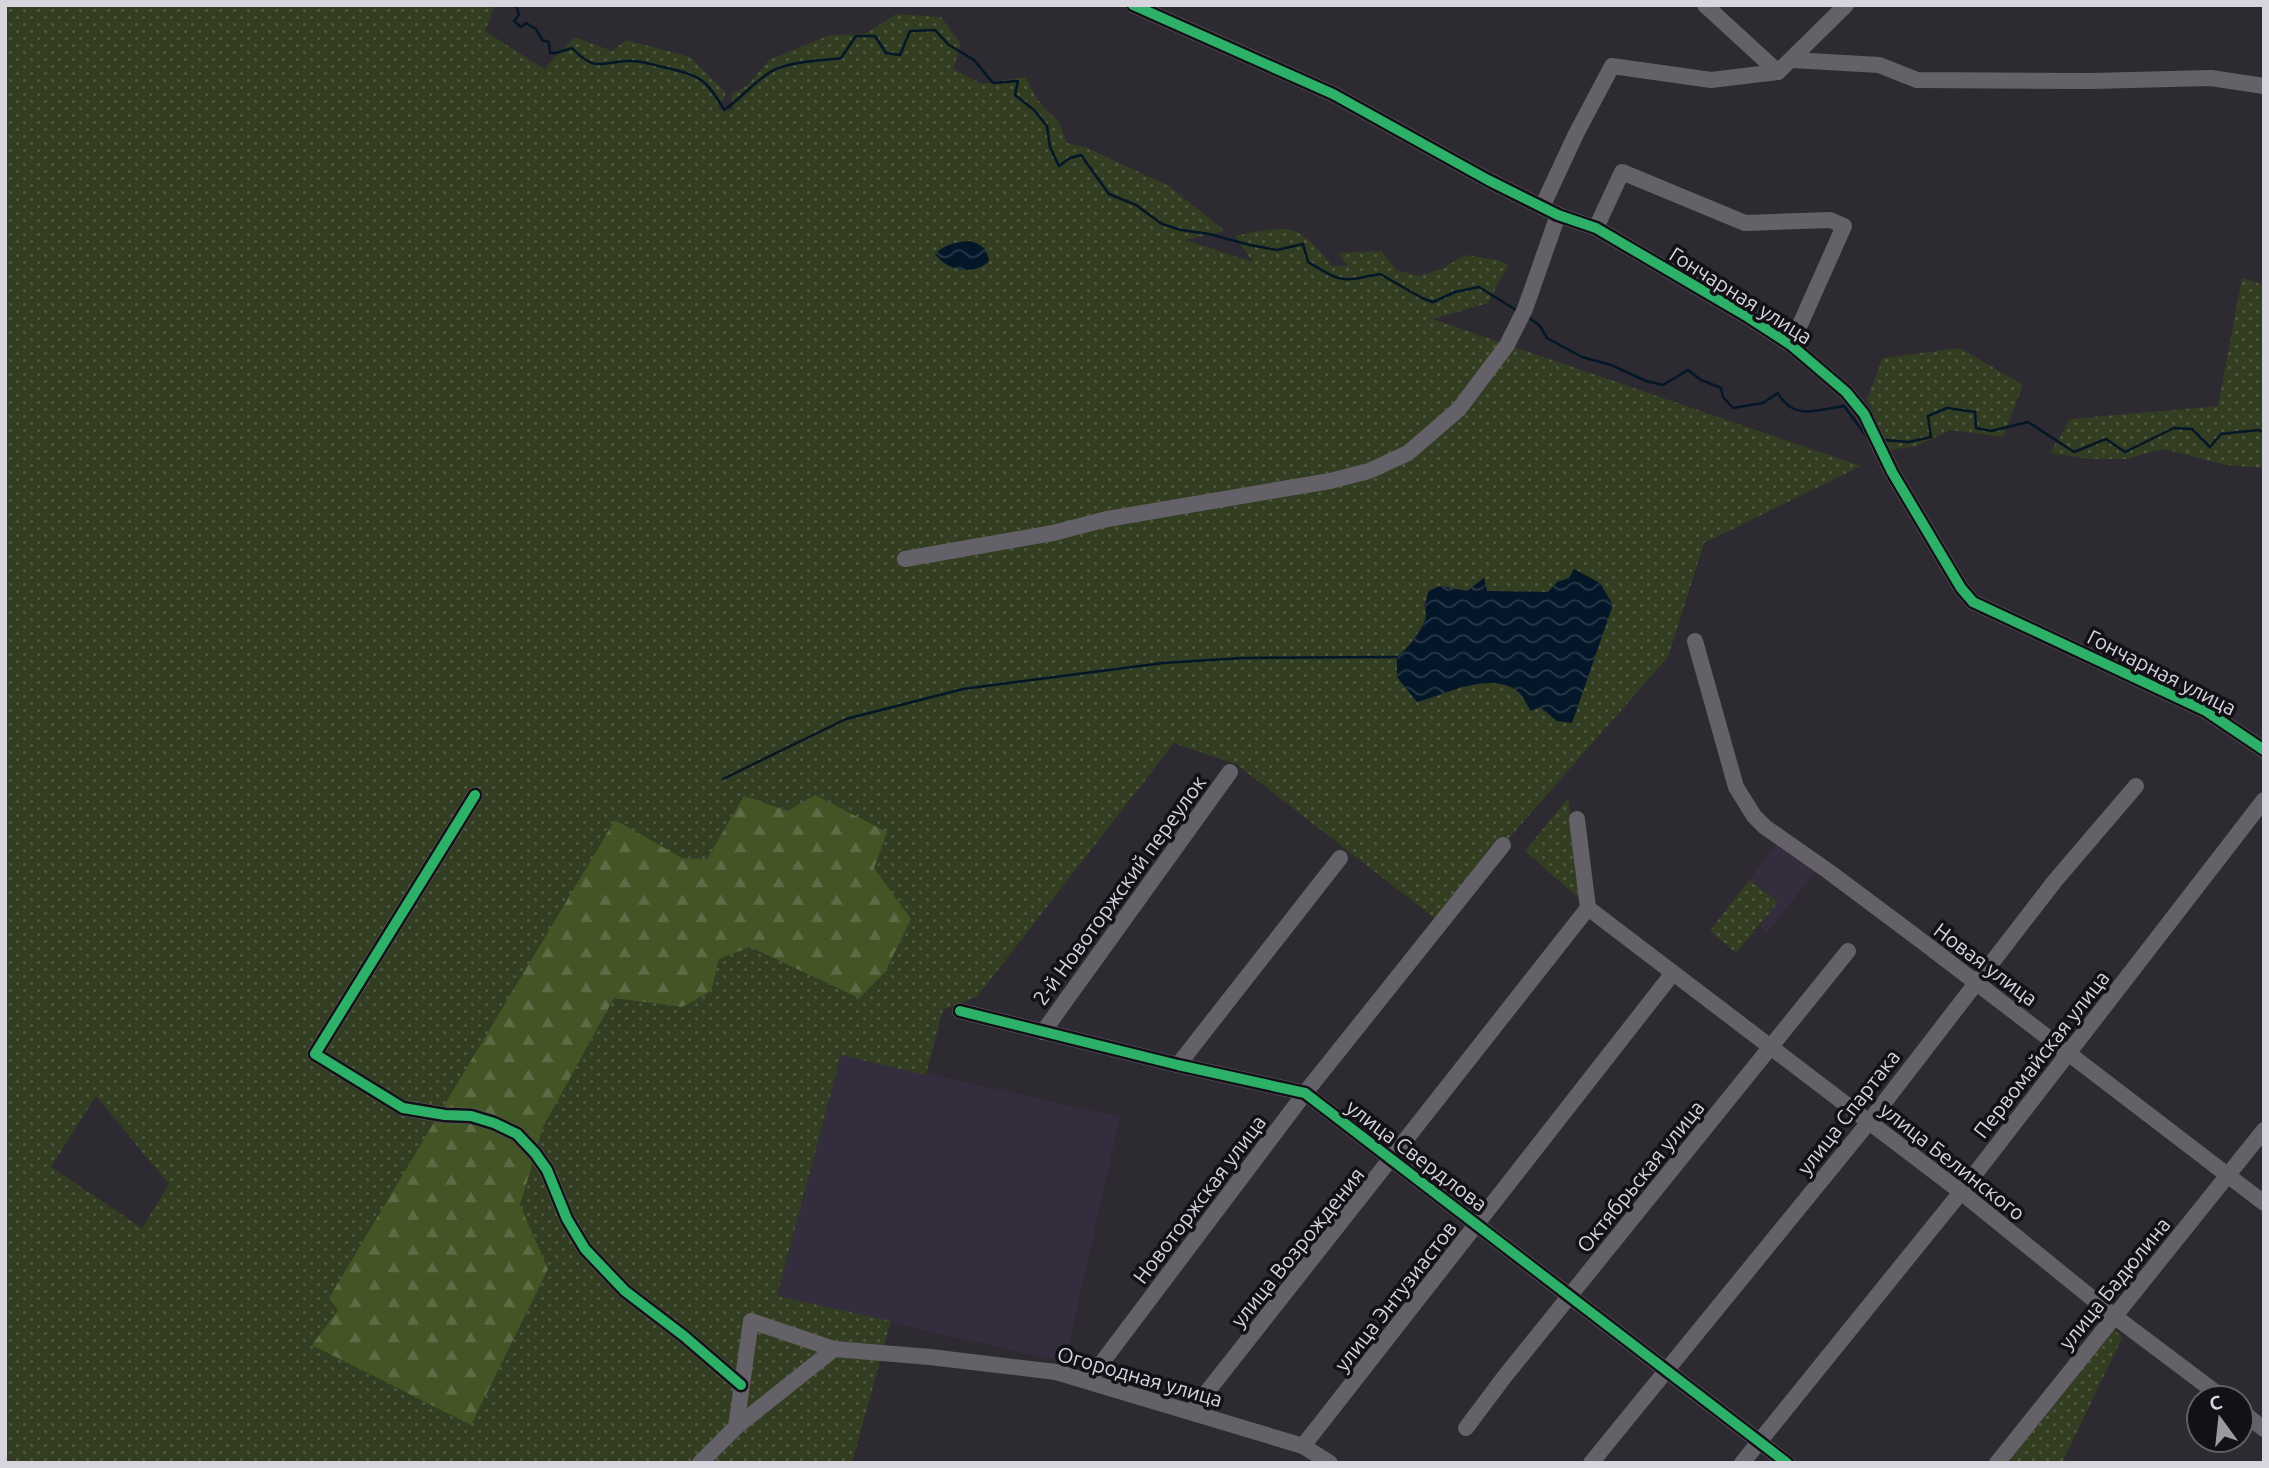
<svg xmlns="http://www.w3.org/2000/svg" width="2269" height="1468" font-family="Ubuntu,sans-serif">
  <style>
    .built { fill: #332d3d }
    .grass { fill: url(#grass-dots); fill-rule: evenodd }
    .forest { fill: url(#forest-firs) }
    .water { fill: url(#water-waves) }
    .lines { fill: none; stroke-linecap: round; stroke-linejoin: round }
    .stream { stroke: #041729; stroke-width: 2.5 }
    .minor { stroke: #646268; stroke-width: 16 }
    .cycleway-casing { stroke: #131117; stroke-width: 15 }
    .cycleway { stroke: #2db169; stroke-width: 10 }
    .labels { text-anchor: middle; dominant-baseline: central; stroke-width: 7; stroke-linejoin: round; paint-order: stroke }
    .street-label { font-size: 21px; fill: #d7d5dd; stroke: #131117 }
  </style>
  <defs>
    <pattern id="grass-dots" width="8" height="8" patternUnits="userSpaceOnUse" patternTransform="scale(1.75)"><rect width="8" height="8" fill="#323d21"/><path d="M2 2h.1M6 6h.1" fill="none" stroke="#4f5841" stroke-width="1.8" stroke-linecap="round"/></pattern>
    <pattern id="forest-firs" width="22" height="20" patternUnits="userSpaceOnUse" patternTransform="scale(1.75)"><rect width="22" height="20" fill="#435425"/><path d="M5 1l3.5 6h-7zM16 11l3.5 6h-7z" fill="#5d6c44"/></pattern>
    <pattern id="water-waves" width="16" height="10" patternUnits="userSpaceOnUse" patternTransform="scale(1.75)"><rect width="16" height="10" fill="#041729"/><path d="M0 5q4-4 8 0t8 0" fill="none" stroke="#283848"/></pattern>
  </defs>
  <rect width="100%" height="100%" fill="#2d2a31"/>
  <g class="built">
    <polygon points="1778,842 1816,871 1767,933 1759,926 1777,902 1749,880"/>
    <polygon points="841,1054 1120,1117 1065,1362 777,1297"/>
  </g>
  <g class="grass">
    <path d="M5 5H495L485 31 544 69 575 37 612 51 627 40 690 57 726 93 718 109 733 110 731 94 747 86 769 60 830 35 865 34 896 14 941 17 961 44 953 69 982 84 1026 77 1035 96 1048 112 1058 120 1067 143 1085 147 1169 186 1225 231 1185 240 1253 262 1235 236C1289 225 1297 221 1332 266H1348L1338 253 1382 251 1396 270 1419 276 1441 269 1465 255 1499 260 1508 265 1488 303 1433 319 1861 466 1704 543 1668 657 1437 920 1236 764 1174 743 977 997 943 1010 926 1075 841 1055 777 1296 891 1321 852 1463H5ZM1484 578 1487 591 1548 592 1557 582 1569 578 1557 721 1540 707 1531 711C1527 705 1523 696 1518 692 1494 673 1460 687 1435 697L1397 657 1408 648 1426 619 1424 603 1440 586 1467 591ZM96 1096 169 1184 142 1228 51 1167Z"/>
    <polygon points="2242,278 2264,285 2264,468 2226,465 2164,449 2126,459 2090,459 2050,453 2070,419 2218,406"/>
    <polygon points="1960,348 2023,385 2003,437 1951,430 1916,446 1890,450 1867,399 1883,358"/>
    <polygon points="1568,798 1583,902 1525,851"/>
    <polygon points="1749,880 1778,902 1736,953 1710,931"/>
    <polygon points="2112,1326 2122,1338 2062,1463 2004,1463"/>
  </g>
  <polygon class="forest" points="815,795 887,832 874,868 911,919 885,972 859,998 750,947 719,959 711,991 682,1007 614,998 543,1127 520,1205 548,1269 471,1425 312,1345 338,1310 329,1298 615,820 682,858 707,859 744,796 788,811"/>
  <g class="water">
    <path d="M970 241C982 245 987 248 989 261 974 276 947 271 935 254 945 244 956 242 970 241Z"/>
    <path d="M1574 569 1600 583 1613 605 1572 723 1557 721 1540 707 1531 711C1527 705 1523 696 1519 692 1492 670 1445 694 1417 702L1397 677V657C1408 648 1421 633 1425 620 1428 610 1423 605 1429 591L1440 586 1467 591 1484 578 1487 591 1548 592 1557 582 1569 578Z"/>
  </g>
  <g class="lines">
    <g class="stream">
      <path d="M516 5 519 15 514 21 521 27 526 23 536 29 542 40 549 42 550 53H556L572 48C598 75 602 60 632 61 641 61 650 64 659 66 696 75 705 75 724 110 741 99 758 77 776 69 795 61 820 61 841 58L856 36H875L886 53 900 55 910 31 935 30 949 45 974 60 993 83 1018 81 1015 95 1034 110 1047 126 1050 147 1059 166 1070 158 1081 155 1109 194 1136 205 1162 224 1181 230 1209 234 1250 245 1277 250 1303 244 1308 262C1343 283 1341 282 1380 274L1422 298 1433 302 1455 292 1479 287 1516 310"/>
      <path d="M1528 317 1540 326 1547 338 1582 357 1611 365 1646 381 1663 385 1688 370 1701 380 1721 388 1723 397 1733 408 1763 403 1778 393C1793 421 1818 410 1844 406L1868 438"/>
      <polyline points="1884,440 1909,442 1931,437 1928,416 1947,408 1975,412 1976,428 1991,431 2028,422 2074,452 2106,439 2125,452 2174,428 2192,429 2210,447 2221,434 2258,430 2264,432"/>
      <polyline points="723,779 846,719 963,689 1163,663 1242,658 1397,657"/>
    </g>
    <g class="minor">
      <polyline points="1133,5 1333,94 1488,180 1558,215 1596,228 1748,317 1791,345 1846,392 1864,414 1892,472 1961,588 1973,602 2206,711 2264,750"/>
      <polyline points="1705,5 1778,72"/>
      <polyline points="1792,60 1879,65 1917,80 2090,81 2211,78 2264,86"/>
      <polyline points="1542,207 1576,134 1612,66 1711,80 1778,72 1846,5"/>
      <polyline points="1596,228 1622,172 1745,223 1830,220 1844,226 1791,345"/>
      <polyline points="905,559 1053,533 1107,519 1330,481 1369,471 1408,453 1459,409 1507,345 1525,309 1558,215"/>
      <polyline points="1695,641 1736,787 1754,816 1765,827 1828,871 1923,942 2264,1203"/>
      <polyline points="475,795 315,1054 403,1108 445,1115 471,1116 494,1123 517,1134 535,1153 547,1170 567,1219 585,1249 625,1291 684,1336 741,1385"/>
      <polyline points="1588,908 1961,1192 2114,1316 2223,1398"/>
      <polyline points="960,1011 1178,1065 1305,1093 1787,1463"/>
      <polyline points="1043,1032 1230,772"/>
      <polyline points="1178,1065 1340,858"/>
      <polyline points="1088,1381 1305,1093 1503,845"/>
      <polyline points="1192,1411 1588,908 1577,819"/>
      <polyline points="2241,1411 2264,1429"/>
      <polyline points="736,1427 834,1349"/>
      <polyline points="1466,1428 1505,1376 1848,951"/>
      <polyline points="1303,1446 1673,973"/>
      <polyline points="700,1463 736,1427 751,1321 834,1349 930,1357 1056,1372 1303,1446 1330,1463"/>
      <polyline points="1591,1463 1869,1122 2054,882 2136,786"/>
      <polyline points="1742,1463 1961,1192 2264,800"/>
      <polyline points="1997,1463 2264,1130"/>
    </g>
    <defs>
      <g id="cycleway">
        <polyline points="1133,5 1333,94 1488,180 1558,215 1596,228 1748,317 1791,345 1846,392 1864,414 1892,472 1961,588 1973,602 2206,711 2264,750"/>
        <polyline points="475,795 315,1054 403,1108 445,1115 471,1116 494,1123 517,1134 535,1153 547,1170 567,1219 585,1249 625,1291 684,1336 741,1385"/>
        <polyline points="960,1011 1178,1065 1305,1093 1787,1463"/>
      </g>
    </defs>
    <use href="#cycleway" class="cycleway-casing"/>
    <use href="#cycleway" class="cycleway"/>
  </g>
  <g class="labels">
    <g class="street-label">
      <text transform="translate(1741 295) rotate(32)">Гончарная улица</text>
      <text transform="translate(2162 672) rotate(27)">Гончарная улица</text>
      <text transform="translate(1119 890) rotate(-54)">2-й Новоторжский переулок</text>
      <text transform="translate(1986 964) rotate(37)">Новая улица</text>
      <text transform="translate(2041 1054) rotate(-52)">Первомайская улица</text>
      <text transform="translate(1848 1112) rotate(-52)">улица Спартака</text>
      <text transform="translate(1417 1155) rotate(37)">улица Свердлова</text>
      <text transform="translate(1953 1161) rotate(38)">улица Белинского</text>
      <text transform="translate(1640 1176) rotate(-51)">Октябрьская улица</text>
      <text transform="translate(1199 1199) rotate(-53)">Новоторжская улица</text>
      <text transform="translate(1297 1247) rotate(-51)">улица Возрождения</text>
      <text transform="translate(2114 1283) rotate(-51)">улица Бадюлина</text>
      <text transform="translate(1395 1296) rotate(-52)">улица Энтузиастов</text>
      <text transform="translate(1140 1376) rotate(16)">Огородная улица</text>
    </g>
  </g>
  <rect width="2269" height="1468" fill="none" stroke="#d7d5dd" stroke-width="14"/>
  <g transform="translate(2220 1419) rotate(345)"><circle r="33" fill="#131117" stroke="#615f66" stroke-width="2"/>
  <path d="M0-5L12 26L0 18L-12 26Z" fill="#9c99a1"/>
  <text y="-10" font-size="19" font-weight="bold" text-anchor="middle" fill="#d7d5dd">С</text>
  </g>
</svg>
